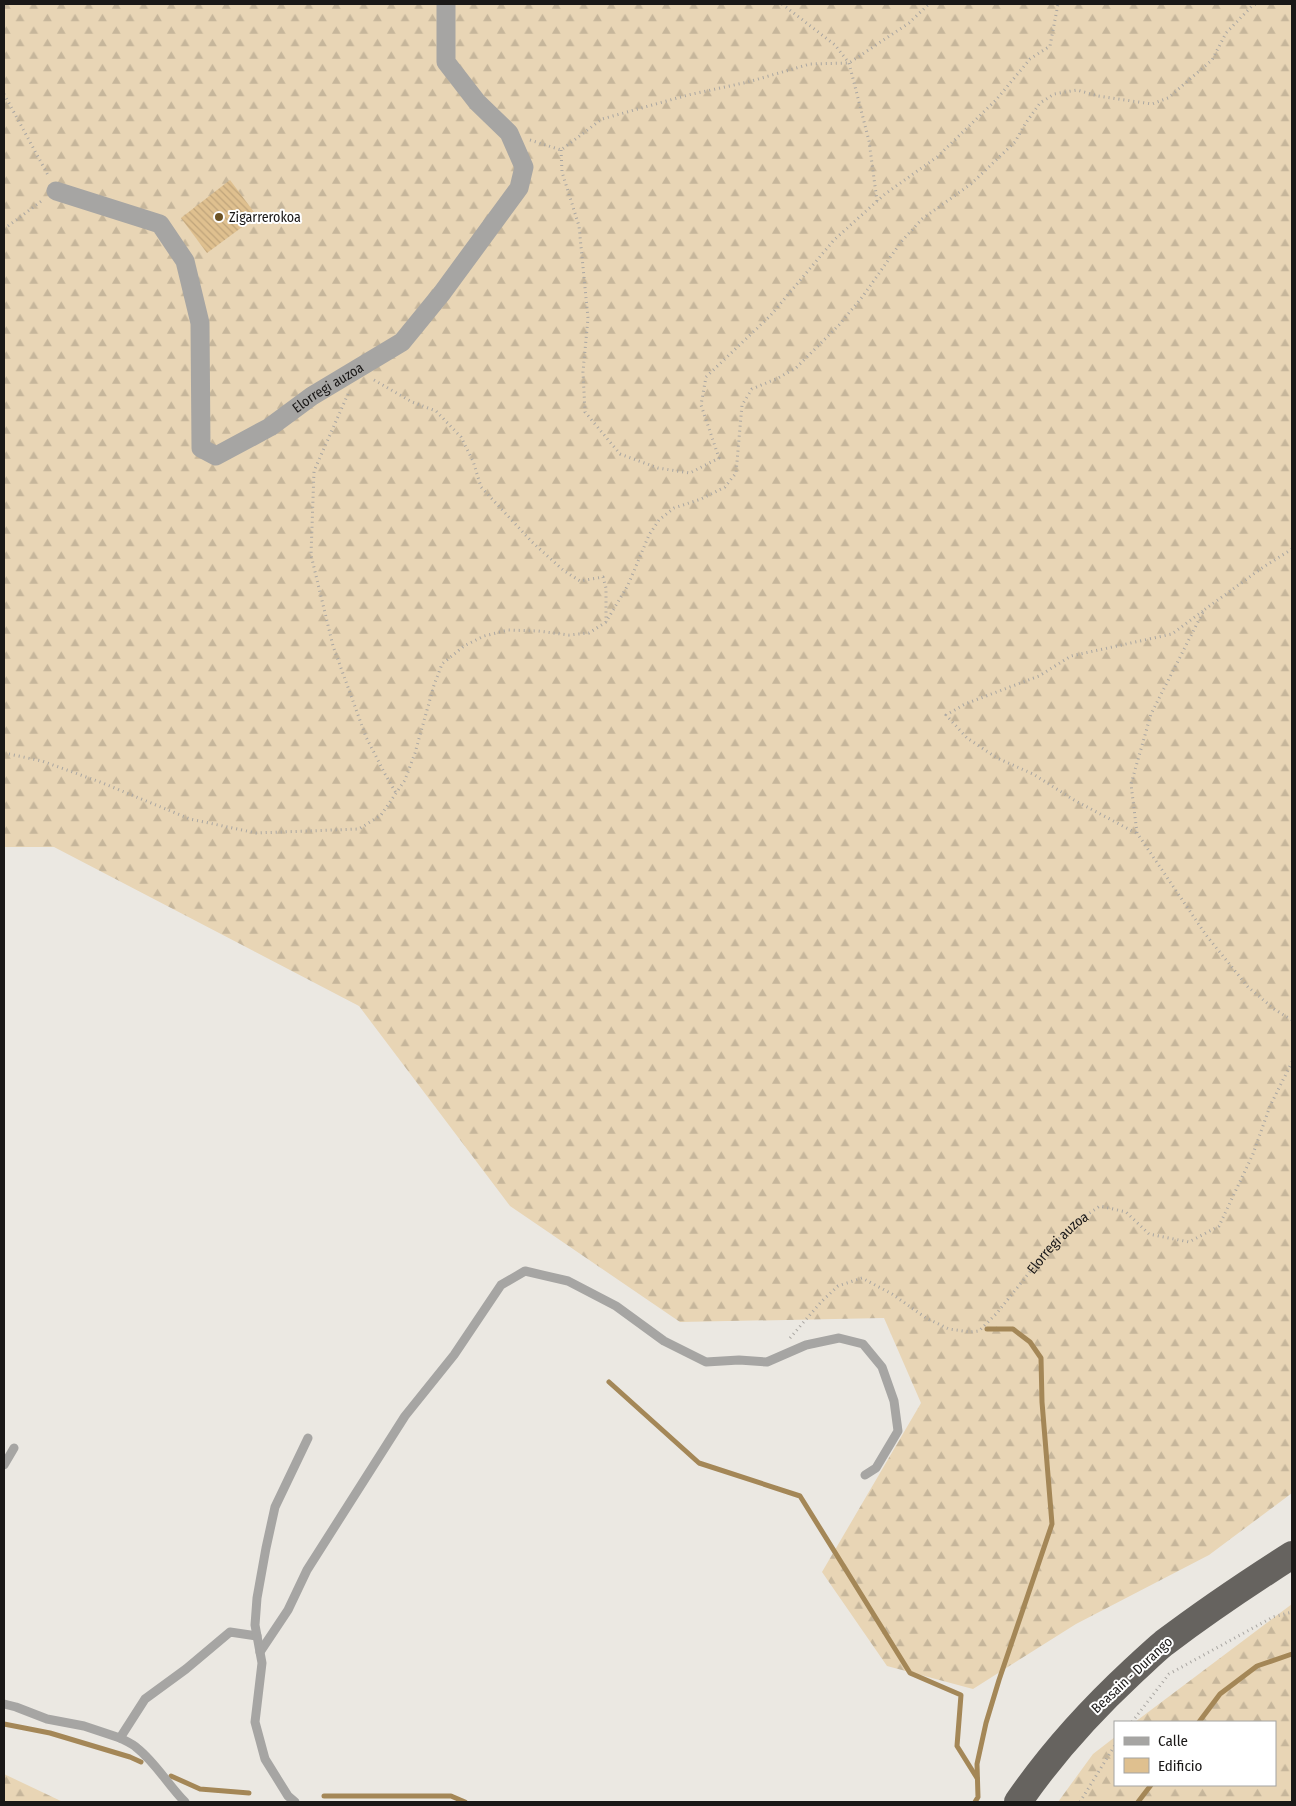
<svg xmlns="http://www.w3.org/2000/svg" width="1296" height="1806" font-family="'Fira Sans Condensed',sans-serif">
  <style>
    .forest { fill: url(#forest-firs) }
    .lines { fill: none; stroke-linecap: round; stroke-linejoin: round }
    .stream { stroke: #a48757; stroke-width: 5 }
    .building { fill: url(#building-back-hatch) }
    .path { stroke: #a9a6a2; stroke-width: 3; stroke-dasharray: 1 4; stroke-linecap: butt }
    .service { stroke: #a6a5a3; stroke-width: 9 }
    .minor { stroke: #a6a5a3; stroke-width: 19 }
    .trunk { stroke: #66635f; stroke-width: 28 }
    .poi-dot { fill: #6d5325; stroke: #fff; stroke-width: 2 }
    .labels { text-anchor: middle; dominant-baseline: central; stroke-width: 4; stroke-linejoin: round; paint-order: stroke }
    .poi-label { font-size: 14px; fill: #1a1817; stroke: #fff; text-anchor: start }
    .street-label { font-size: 14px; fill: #1a1817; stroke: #fff }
  </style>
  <defs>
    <pattern id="forest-firs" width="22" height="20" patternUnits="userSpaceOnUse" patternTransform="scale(1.25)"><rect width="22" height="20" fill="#e8d5b5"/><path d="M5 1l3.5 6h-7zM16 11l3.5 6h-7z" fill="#c6b69b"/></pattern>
    <pattern id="building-back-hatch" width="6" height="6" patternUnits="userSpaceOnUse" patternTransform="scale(1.25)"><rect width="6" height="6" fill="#dfc08f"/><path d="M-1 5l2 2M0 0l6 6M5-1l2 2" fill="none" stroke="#bfa47b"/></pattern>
  </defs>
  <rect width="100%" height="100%" fill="#ebe8e2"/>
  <g class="forest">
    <polygon points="4,4 1292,4 1292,1493 1209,1555 1076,1624 973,1689 887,1666 822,1572 921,1403 884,1318 680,1322 510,1206 359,1006 54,847 4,847"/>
    <polygon points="1292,1604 1292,1802 1058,1802 1093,1754 1115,1737 1115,1785 1275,1785 1275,1722 1135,1722"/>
    <polygon points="4,1774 63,1802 4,1802"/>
  </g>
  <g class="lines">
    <g class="stream">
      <polyline points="609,1382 699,1463 800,1496 910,1673 961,1695 957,1746 977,1778"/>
      <polyline points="1199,1722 1220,1694 1257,1666 1292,1654"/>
      <polyline points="4,1724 50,1733 130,1757 141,1762"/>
      <polyline points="171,1776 200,1789 249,1793"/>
      <polyline points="324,1796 451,1796 465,1802"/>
      <polyline points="975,1802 978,1797 977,1764 986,1723 999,1680 1052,1524 1042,1402 1041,1358 1030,1342 1013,1329 987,1329"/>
      <polyline points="1138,1802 1151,1785"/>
    </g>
  </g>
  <polygon class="building" points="230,180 257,216 207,253 181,218"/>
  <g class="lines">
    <g class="path">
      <polyline points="782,4 835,45 849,63 869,141 877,201"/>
      <polyline points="4,94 49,177"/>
      <polyline points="530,140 561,150 602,119 688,95 748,82 810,64 849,63 909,23 929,4"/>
      <polyline points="561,150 562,172 579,226 588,318 583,372 585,412 620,454 658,468 690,473 719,458 701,405 706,377 770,316 834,240 885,194 937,157 996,100 1030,59 1050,46 1058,4"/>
      <polyline points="4,229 43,200"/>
      <polyline points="374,380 412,402 436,411 461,437 473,461 481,487 532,542 563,570 580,581 603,577 606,588 606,622"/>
      <polyline points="348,394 314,471 311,555 333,646 366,737 385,774 396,793"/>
      <polyline points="1292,549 1262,568 1204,610 1151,714 1131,784 1137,833 1206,935 1248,987 1274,1009 1292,1020"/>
      <polyline points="4,753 42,761 100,782 190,819 256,833 359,829 381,815 405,780 415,753 434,685 442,664 464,646 484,636 508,630 538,631 569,635 589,633 606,622 628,585 649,535 659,520 674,508 701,499 725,487 736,473 742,405 752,389 778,378 796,368 839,325 863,296 901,242 922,219 971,184 1015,142 1025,124 1040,103 1054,94 1077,90 1098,96 1152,104 1168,98 1212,60 1226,33 1252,6 1256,4"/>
      <polyline points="1136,833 1074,800 1033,774 997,758 967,738 946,715 965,704 1039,676 1071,656 1172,634 1203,611"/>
      <path id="s1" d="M790 1338 821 1302 838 1286 862 1278 892 1294 926 1318 949 1329 970 1332 979 1331 997 1313 1048 1249 1076 1222 1100 1206 1126 1212 1149 1234 1189 1242 1219 1226 1253 1154 1270 1106 1292 1062"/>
      <polyline points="1132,1722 1169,1674 1273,1617 1292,1612"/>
      <polyline points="1080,1802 1115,1745"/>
    </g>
    <g class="service">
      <polyline points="4,1465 14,1448"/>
      <polyline points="260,1652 288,1610 307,1570 405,1416 454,1355 501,1285 525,1271 568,1281 616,1306 664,1341 706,1362 739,1360 767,1362 806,1345 839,1338 863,1344 882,1367 894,1401 898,1431 876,1468 865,1475"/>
      <polyline points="4,1704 16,1707 47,1719 84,1726 120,1738 145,1699 186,1669 230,1632 257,1636"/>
      <path d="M120 1738C126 1741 133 1744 137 1748 156 1763 168 1785 185 1802"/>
      <polyline points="295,1802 288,1796 265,1759 255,1722 262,1663 255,1625 257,1598 266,1548 275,1507 308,1438"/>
    </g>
    <path class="minor" id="s2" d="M56 191 160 224 185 261 200 323 201 448 216 456 270 427 312 396 402 342 442 293 519 188 524 167 509 133 477 102 446 62V4"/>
    <path class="trunk" d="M1018 1802C1051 1754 1090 1711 1133 1671 1143 1662 1153 1652 1164 1643 1205 1612 1248 1583 1292 1555"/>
  </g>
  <circle class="poi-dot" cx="219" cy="217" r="5"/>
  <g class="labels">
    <g class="poi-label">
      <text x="229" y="217">Zigarrerokoa</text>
    </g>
    <g class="street-label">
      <text stroke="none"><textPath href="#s2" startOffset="491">Elorregi auzoa</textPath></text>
      <text stroke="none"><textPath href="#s1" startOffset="346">Elorregi auzoa</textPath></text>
      <text transform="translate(1132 1675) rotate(-43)">Beasain - Durango</text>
    </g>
  </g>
  <rect width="1296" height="1806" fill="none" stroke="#1a1817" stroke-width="10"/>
  <rect x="1114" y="1721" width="162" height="65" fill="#ffffff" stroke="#a3a3a2"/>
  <rect x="1124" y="1737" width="25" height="8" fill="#a6a5a3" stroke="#a3a3a2"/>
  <text x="1158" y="1746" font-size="15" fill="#1a1817">Calle</text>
  <rect x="1124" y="1758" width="25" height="15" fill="#dfc08f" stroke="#a3a3a2"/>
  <text x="1158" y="1771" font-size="15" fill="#1a1817">Edificio</text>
</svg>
